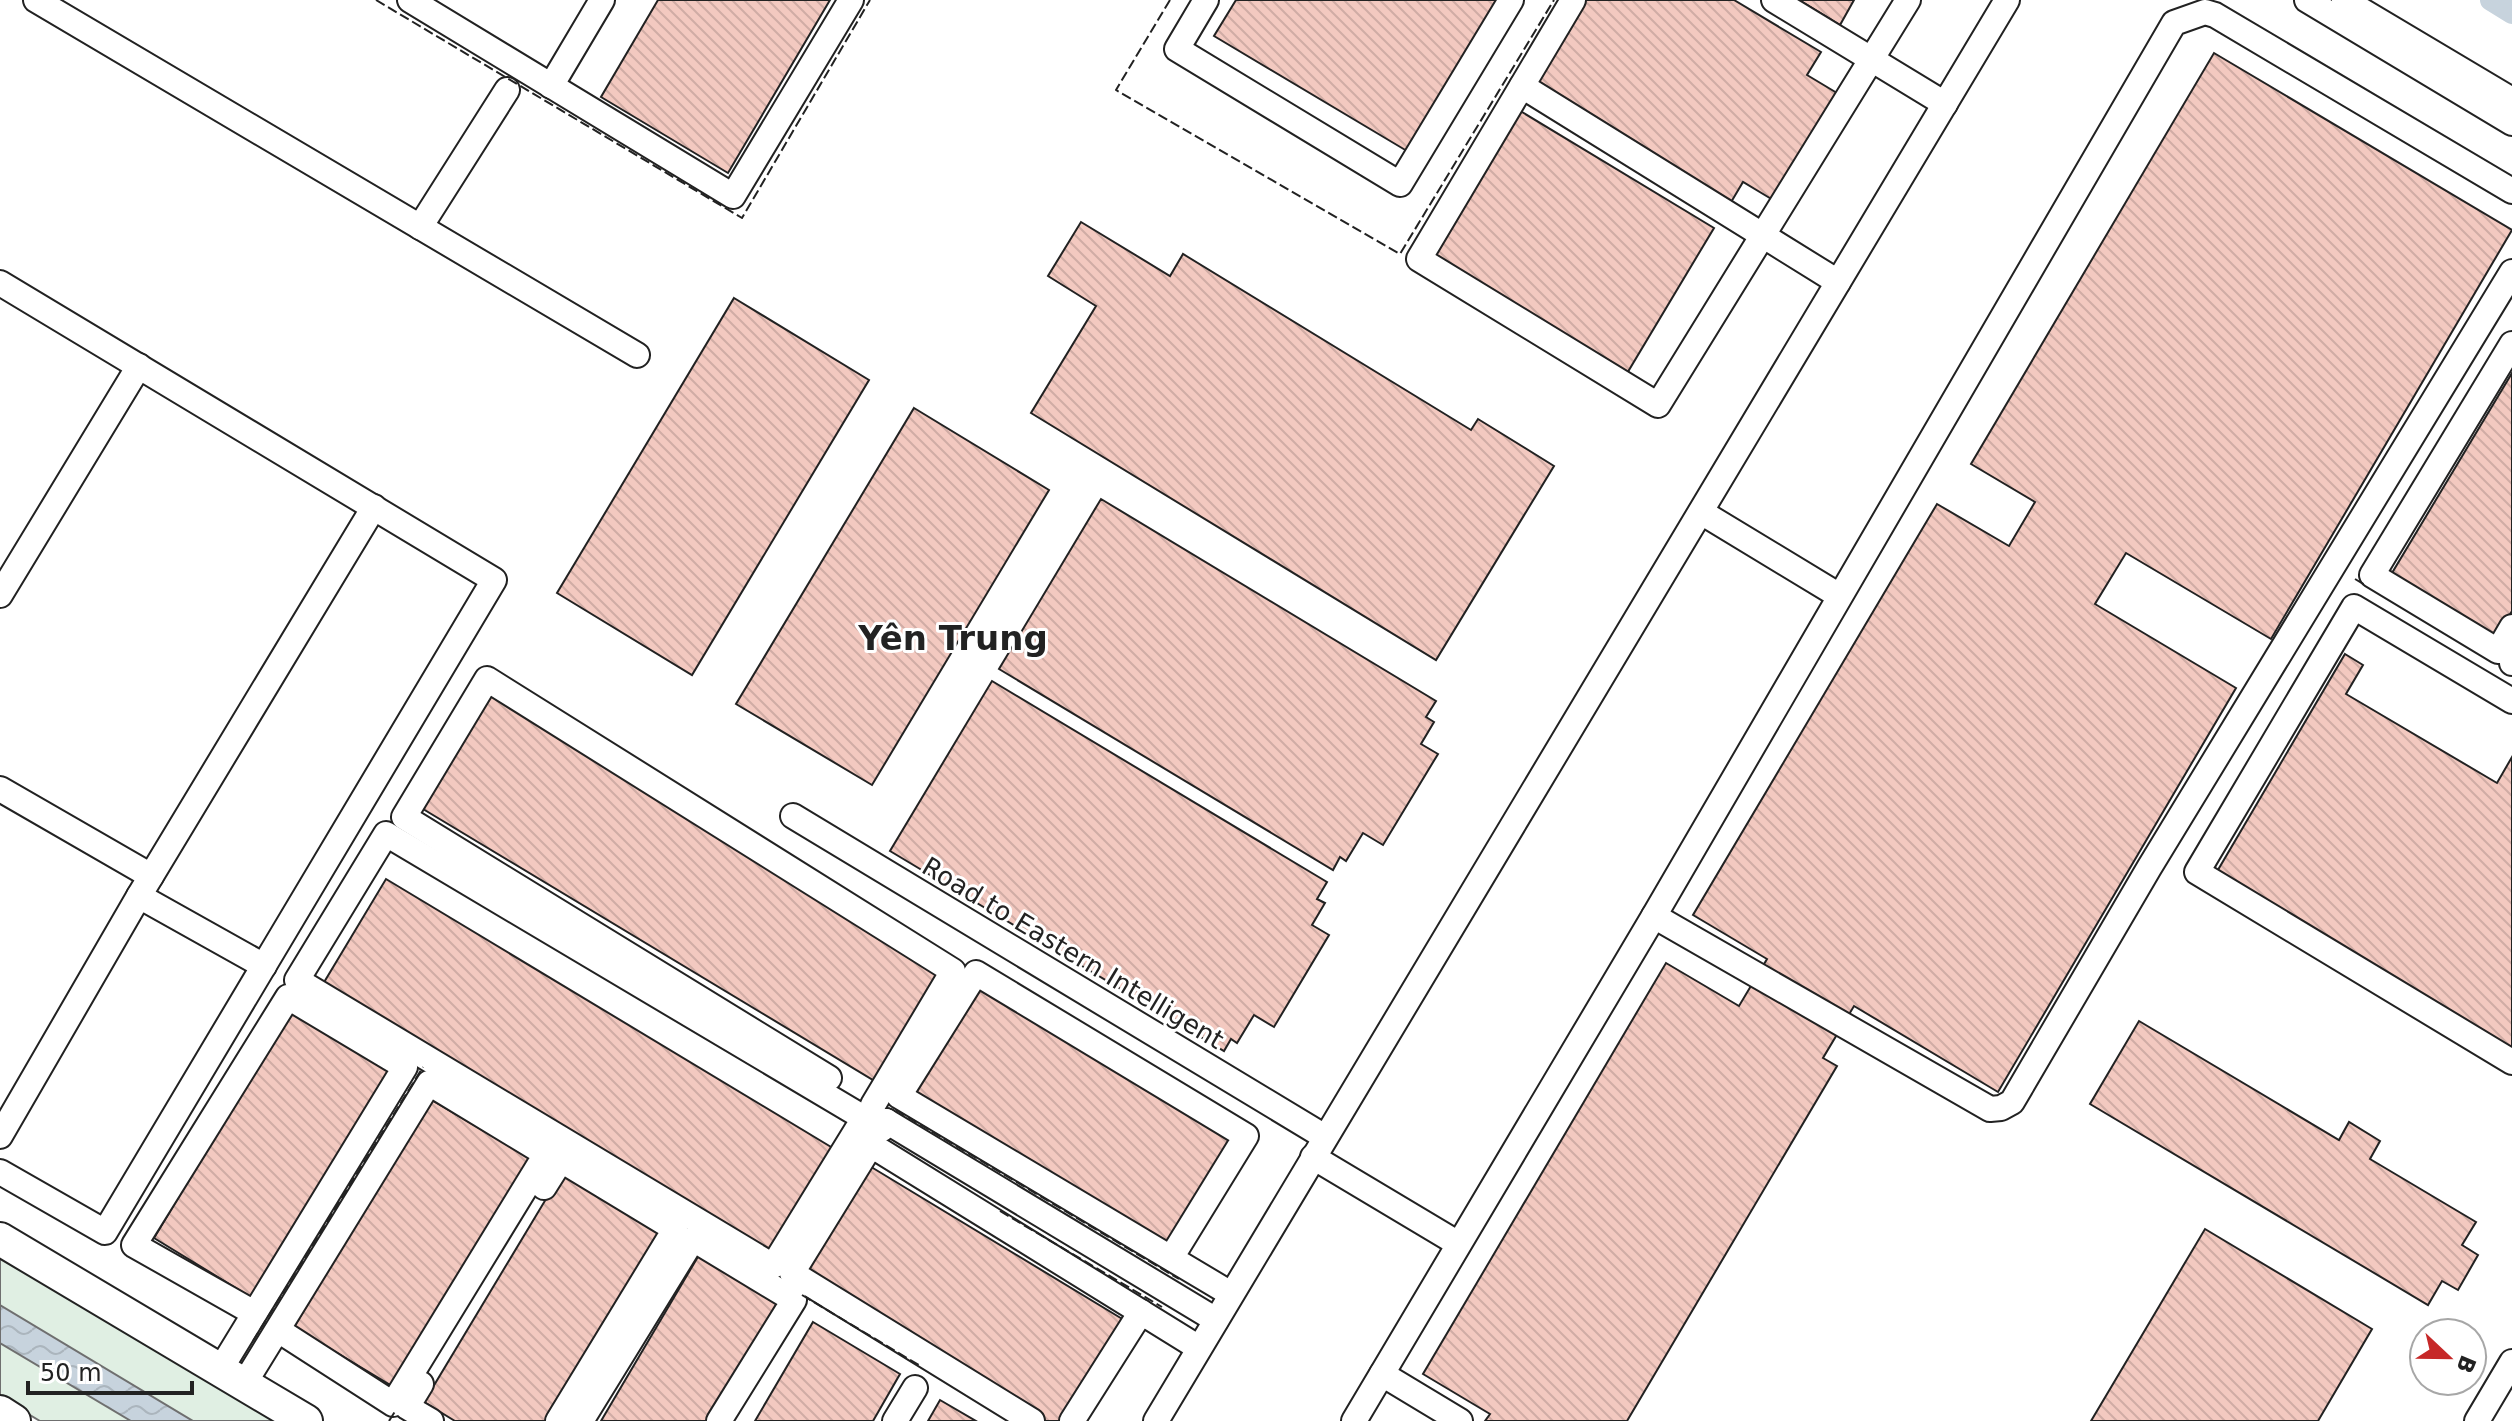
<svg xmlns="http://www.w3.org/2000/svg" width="2512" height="1421" font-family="'DejaVu Sans',sans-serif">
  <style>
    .green { fill: #e0efe3; stroke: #6f6f6f; stroke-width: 2 }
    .water { fill: url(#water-waves); stroke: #6f6f6f; stroke-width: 2 }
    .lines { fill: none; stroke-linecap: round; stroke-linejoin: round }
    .canal { stroke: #c7d3dd; stroke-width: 22 }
    .building { fill: url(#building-back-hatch); stroke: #222; stroke-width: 2 }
    .minor-casing { stroke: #222; stroke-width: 28 }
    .major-casing { stroke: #222; stroke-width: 36 }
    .minor { stroke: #fff; stroke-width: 24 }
    .major { stroke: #fff; stroke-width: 32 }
    .fence { stroke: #222; stroke-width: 2; stroke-dasharray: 10 4; stroke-linecap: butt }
    .labels { text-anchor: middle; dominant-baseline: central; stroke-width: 6; stroke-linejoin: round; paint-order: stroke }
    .street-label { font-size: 26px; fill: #222; stroke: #fff }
    .district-label { font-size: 34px; font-weight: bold; fill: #222; stroke: #fff }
  </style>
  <defs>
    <pattern id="water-waves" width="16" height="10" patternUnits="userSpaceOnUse" patternTransform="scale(2)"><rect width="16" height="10" fill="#c7d3dd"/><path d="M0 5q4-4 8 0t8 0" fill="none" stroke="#abb5bd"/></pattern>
    <pattern id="building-back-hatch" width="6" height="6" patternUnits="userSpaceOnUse" patternTransform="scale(2)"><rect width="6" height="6" fill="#f3c9c0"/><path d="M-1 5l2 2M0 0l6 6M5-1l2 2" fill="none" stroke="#d0aca5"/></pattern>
  </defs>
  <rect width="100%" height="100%" fill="#fff"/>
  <polygon class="green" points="0,1256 275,1421 40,1421 0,1397"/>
  <polygon class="water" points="0,1305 193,1421 131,1421 0,1343"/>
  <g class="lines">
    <polyline class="canal" points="2491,0 2512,13"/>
  </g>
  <g class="building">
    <polygon points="658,0 830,0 728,173 601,97"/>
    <polygon points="1236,0 1504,0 1412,154 1214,36"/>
    <polygon points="1585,0 1734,0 1821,52 1807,75 1837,93 1773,200 1743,182 1730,204 1533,86"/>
    <polygon points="1799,0 1854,0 1840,25"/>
    <polygon points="2214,53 2512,230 2271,639 2126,553 2095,604 2236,688 1998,1092 1854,1006 1823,1058 1837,1066 1627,1421 1485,1421 1490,1414 1423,1374 1666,963 1739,1006 1767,959 1693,915 1937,504 2009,546 2035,502 1971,464"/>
    <polygon points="1517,109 1714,228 1623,380 1426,261"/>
    <polygon points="1081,222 1170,276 1183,254 1471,430 1478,419 1554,466 1436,660 1031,413 1096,306 1048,276"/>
    <polygon points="734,298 869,380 692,675 557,593"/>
    <polygon points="2512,373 2512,611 2494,641 2389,578"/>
    <polygon points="914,408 1049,490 872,785 736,704"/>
    <polygon points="1101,499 1436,701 1426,717 1434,722 1421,744 1438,754 1383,845 1363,833 1346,861 1340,857 1333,870 999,669"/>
    <polygon points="2345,654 2363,665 2346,694 2497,783 2512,757 2512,1050 2215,875"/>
    <polygon points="992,681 1327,882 1317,899 1325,903 1312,925 1329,935 1274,1027 1254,1015 1237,1043 1231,1039 1224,1051 890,851"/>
    <polygon points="492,694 951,971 883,1086 423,809"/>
    <polygon points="386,879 846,1156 777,1271 317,994"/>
    <polygon points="973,982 1234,1140 1166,1252 905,1094"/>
    <polygon points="290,1010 393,1072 257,1301 154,1238"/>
    <polygon points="2139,1021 2339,1140 2349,1122 2380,1141 2370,1159 2476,1222 2462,1245 2478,1255 2458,1290 2442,1281 2428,1305 2090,1104"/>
    <polygon points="430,1099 533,1160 397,1389 294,1327"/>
    <polygon points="863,1162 1124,1320 1063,1421 1039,1421 796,1274"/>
    <polygon points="561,1174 664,1236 553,1421 455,1421 424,1402"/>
    <polygon points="2205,1229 2372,1329 2318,1421 2091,1421"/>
    <polygon points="699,1255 786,1307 719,1421 601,1421"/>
    <polygon points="813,1322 900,1374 873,1421 755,1421"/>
    <polygon points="940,1400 976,1421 928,1421"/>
  </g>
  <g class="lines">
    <defs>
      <g id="minor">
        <polyline points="36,0 637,355"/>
        <polyline points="410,0 733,196 851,0"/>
        <polyline points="1206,0 1177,49 1400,184 1511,0"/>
        <polyline points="1573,0 1419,259 1658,405 1908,0"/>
        <polyline points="1774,0 1945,104"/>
        <polyline points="2307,0 2512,123"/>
        <polyline points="2344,0 2512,100"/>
        <polyline points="551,86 602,0"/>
        <polyline points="1522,86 1838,282"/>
        <polyline points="420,227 507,90"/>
        <polyline points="0,283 494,580 105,1232 0,1172"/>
        <polyline points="2512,344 2372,575 2498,651 2512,627"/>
        <polyline points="1701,512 1838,595"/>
        <polyline points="0,595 139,366"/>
        <polyline points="2512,661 2512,663"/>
        <polyline points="2512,701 2354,607 2197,872 2512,1062"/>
        <polyline points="0,789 151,876"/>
        <polyline points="793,816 1325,1137"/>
        <polyline points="139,896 374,507"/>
        <polyline points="1654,916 1990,1109 2001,1108 2012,1102 2149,868 2512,272"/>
        <polyline points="829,1078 404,817 487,679 953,971 873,1105"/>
        <polyline points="864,1118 773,1266 297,980 386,834 864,1118 882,1129 886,1121"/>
        <polyline points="886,1121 1216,1320"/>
        <polyline points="0,1136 139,896 264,966"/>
        <polyline points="1313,1157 1457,1243"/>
        <polyline points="544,1187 561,1160 675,1229 558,1421"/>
        <polyline points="1171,1258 1246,1136 976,973 899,1096 1231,1294"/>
        <polyline points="220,1370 405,1067 288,997 134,1245 254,1313"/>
        <polyline points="1382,1374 1460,1421"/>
        <polyline points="244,1384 429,1083 546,1154 393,1404 278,1330"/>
        <polyline points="421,1384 407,1407 431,1421"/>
        <polyline points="581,1421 693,1239 794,1300 719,1421"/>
        <polyline points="895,1421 915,1388"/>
        <polyline points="1032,1421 792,1273 871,1145 1199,1348"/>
        <polyline points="1072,1421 1141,1312"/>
        <polyline points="1156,1421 2007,0"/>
        <polyline points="1354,1421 1654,916 2174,23 2205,12 2215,15 2512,191"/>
        <polyline points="2477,1421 2512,1362"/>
      </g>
      <g id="major">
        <polyline points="0,1239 306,1421"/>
        <polyline points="0,1412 14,1421"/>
      </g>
    </defs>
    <use href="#minor" class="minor-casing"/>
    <use href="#major" class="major-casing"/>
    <use href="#minor" class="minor"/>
    <use href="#major" class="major"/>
    <g class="fence">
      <polyline points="376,0 742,218 870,0"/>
      <polyline points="1170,0 1116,90 1400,254 1554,0"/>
      <polyline points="2355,579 2367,586"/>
      <polyline points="896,1110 1179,1279"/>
      <polyline points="1000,1211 1162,1307"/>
      <polyline points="802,1295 922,1367"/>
      <polyline points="253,1341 423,1067"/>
      <polyline points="389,1421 396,1410"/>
    </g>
  </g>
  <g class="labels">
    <g class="street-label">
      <text transform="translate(1073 953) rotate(31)">Road to Eastern Intelligent</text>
    </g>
    <g class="district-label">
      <text x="953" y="638">Yên Trung</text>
    </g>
  </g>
  <g transform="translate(2448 1357) rotate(112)"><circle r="38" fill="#ffffff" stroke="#a7a7a7" stroke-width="2"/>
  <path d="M0-6L14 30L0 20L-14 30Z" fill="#c62828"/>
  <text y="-12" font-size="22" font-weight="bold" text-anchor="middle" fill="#222222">B</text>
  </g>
  <path d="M28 1381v12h164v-12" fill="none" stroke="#222222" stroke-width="4"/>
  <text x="40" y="1381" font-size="24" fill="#222222" stroke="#ffffff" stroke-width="6" paint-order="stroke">50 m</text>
</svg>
